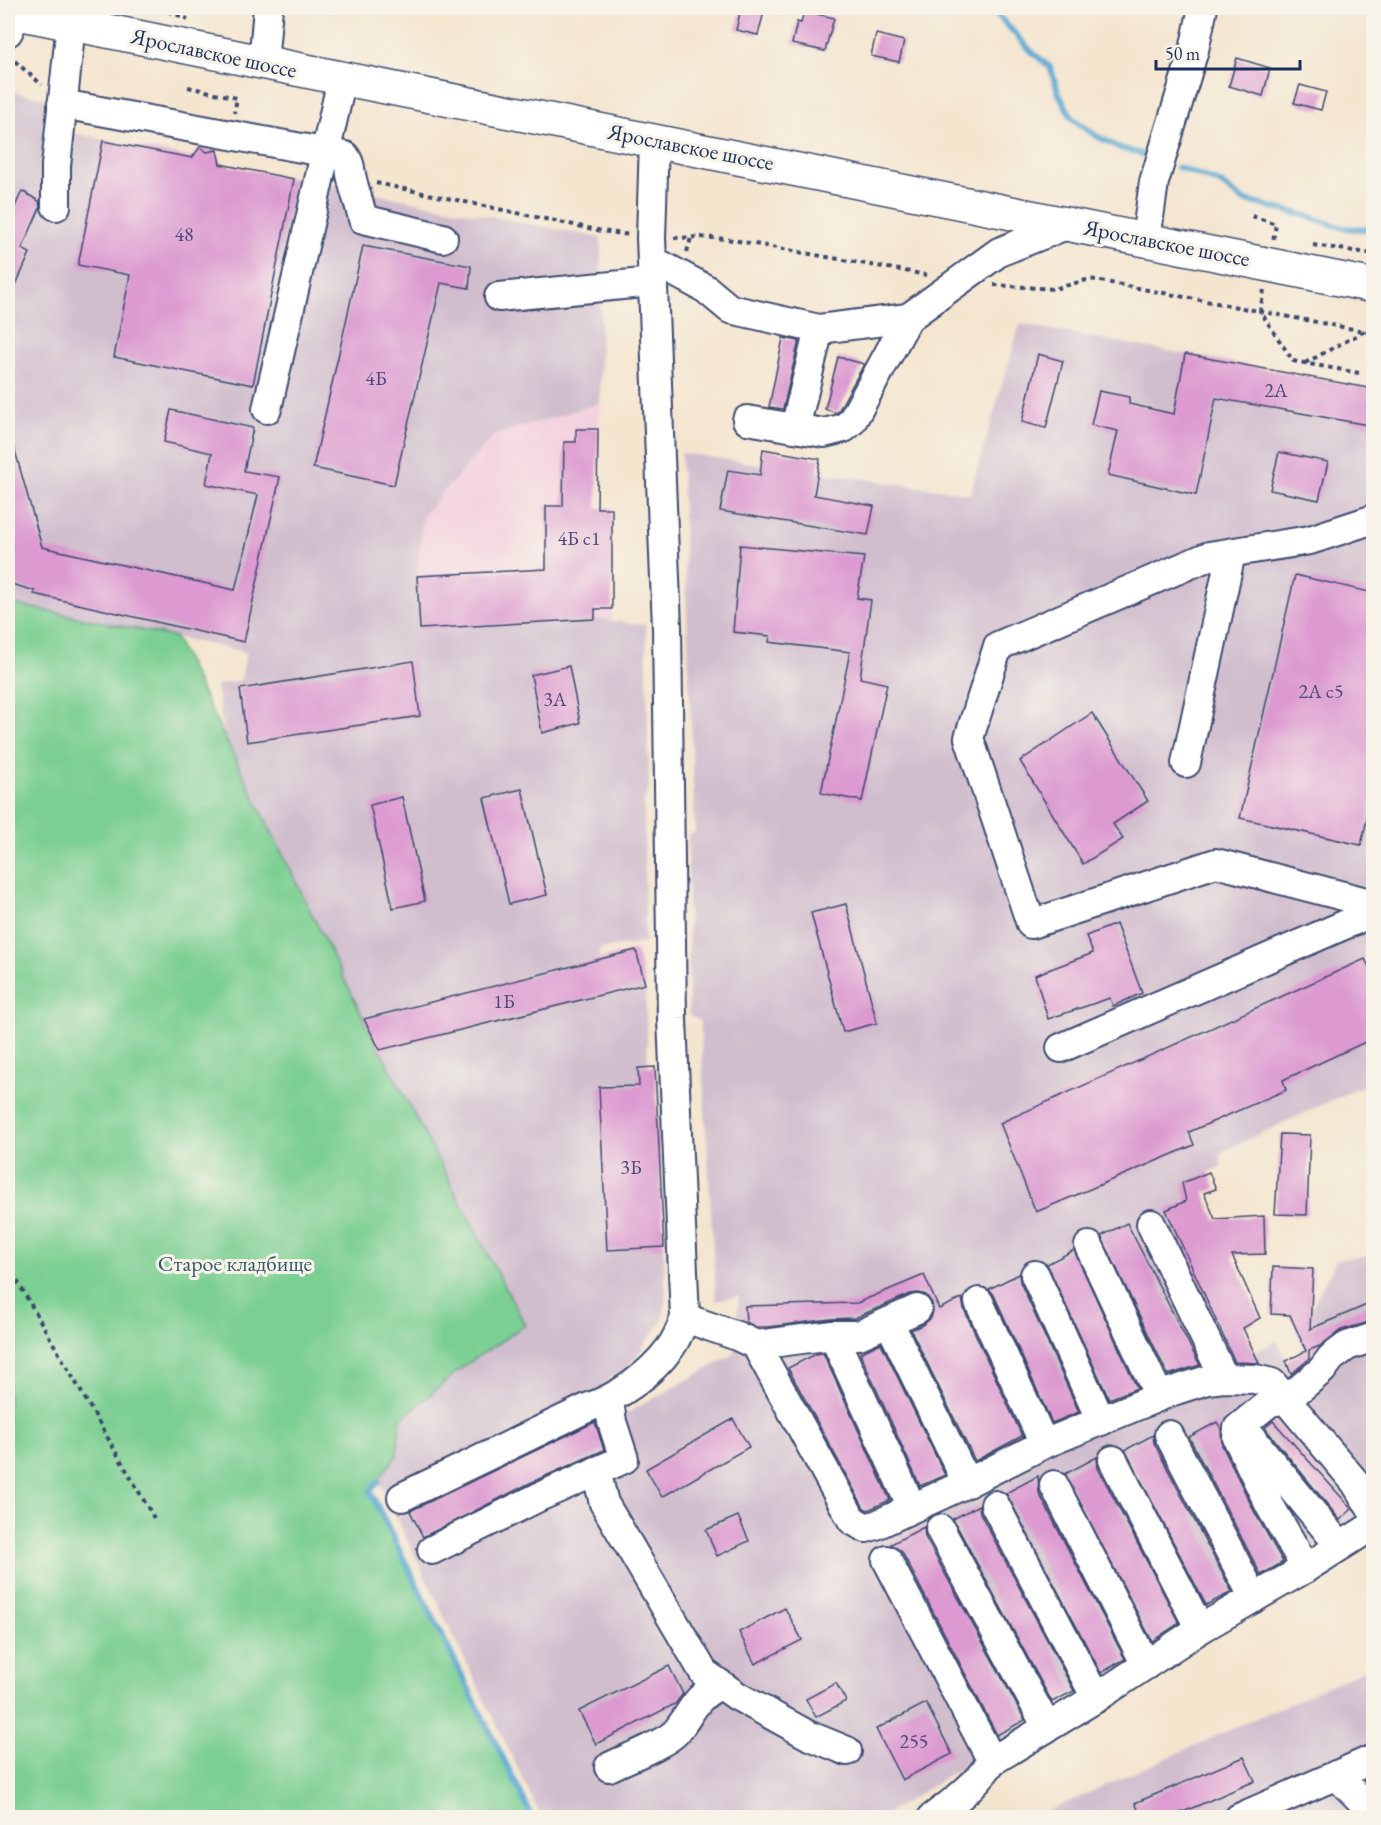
<svg xmlns="http://www.w3.org/2000/svg" width="1381" height="1825" font-family="'EB Garamond',serif">
  <style>
    .built { fill: #f4cfde }
    .industrial { fill: #d0bdce }
    .green { fill: #7ccf92; stroke: #4c7f78; stroke-width: 1.5 }
    .lines { fill: none; stroke-linecap: round; stroke-linejoin: round }
    .stream { stroke: #58a7d2; stroke-width: 6 }
    .building { fill: #dc9ad0 }
    .minor-casing { stroke: #3c4a6f; stroke-width: 32 }
    .major-casing { stroke: #3c4a6f; stroke-width: 36 }
    .path { stroke: #3c4a6f; stroke-width: 4; stroke-dasharray: 4.5 4.5; stroke-linecap: butt }
    .minor { stroke: #fff; stroke-width: 28 }
    .major { stroke: #fff; stroke-width: 33 }
    .labels { text-anchor: middle; dominant-baseline: central; stroke-width: 6; stroke-linejoin: round; paint-order: stroke }
    .number-label { font-size: 20px; fill: #4b4a7a }
    .street-label { font-size: 22px; fill: #1b2f5e; stroke: #f7f3e8 }
    .park-label { font-size: 22px; fill: #33576b; stroke: #f7f3e8 }
  </style>
  <rect width="100%" height="100%" fill="#f7f3e8"/>
  <filter id="ink" filterUnits="userSpaceOnUse"><feTurbulence type="fractalNoise" baseFrequency=".0167" numOctaves="2"/><feDisplacementMap in="SourceGraphic" scale="12" xChannelSelector="R" yChannelSelector="G"/><feConvolveMatrix kernelMatrix="1 2 1 2 8 2 1 2 1" color-interpolation-filters="sRGB"/></filter>
  <filter id="wash" filterUnits="userSpaceOnUse"><feTurbulence type="fractalNoise" baseFrequency=".008" numOctaves="4" result="noise"/><feDisplacementMap in="SourceGraphic" scale="24" xChannelSelector="R" yChannelSelector="G"/><feGaussianBlur stdDeviation="1.35" result="paint"/><feColorMatrix in="noise" values="0 0 0 0 0 0 0 0 0 0 0 0 0 0 0 0 0 1.4 0 .05"/><feComposite in="paint" operator="in"/></filter>
  <g filter="url(#wash)">
    <rect width="100%" height="100%" fill="#f4e5cf"/>
    <polygon class="built" points="600,403 597,508 612,508 612,621 595,619 420,629 417,576 423,515 493,436"/>
    <g class="industrial">
      <polygon points="8,91 49,99 45,127 191,158 200,147 217,150 221,164 601,238 600,403 493,436 423,515 417,576 421,629 595,619 646,625 649,787 644,802 645,943 599,949 600,960 636,950 645,984 648,1067 655,1067 666,1297 662,1321 626,1370 608,1379 620,1417 734,1354 739,1296 716,1301 700,1021 689,1015 688,835 695,832 681,453 970,494 1020,324 1373,389 1373,1081 1221,1152 1221,1167 1182,1183 1186,1201 1254,1352 1277,1341 1286,1360 1305,1351 1298,1334 1337,1259 1373,1256 1373,1510 882,1817 541,1817 379,1481 397,1455 400,1420 464,1366 525,1324 364,1019 224,737 216,685 241,680 246,652 8,603"/>
      <polygon points="1373,1666 1373,1817 1046,1818 1046,1812"/>
    </g>
    <polygon class="green" points="8,603 175,637 364,1019 525,1325 464,1366 400,1420 397,1455 370,1491 533,1817 8,1817"/>
    <g class="lines">
      <g class="stream">
        <polyline points="991,8 1032,52 1050,67 1059,94 1072,118 1096,136 1120,148 1145,155"/>
        <polyline points="1178,167 1220,183 1243,200 1311,217 1343,228 1374,230"/>
        <polyline points="379,1481 370,1491 533,1818"/>
      </g>
    </g>
    <g id="blocks">
      <g class="building">
        <polygon points="741,8 765,8 758,35 736,30"/>
        <polygon points="804,11 834,18 825,51 792,44 797,22 801,23"/>
        <polygon points="876,34 904,41 899,62 871,56"/>
        <polygon points="1237,58 1270,68 1263,96 1229,86"/>
        <polygon points="1300,85 1326,92 1321,110 1294,103"/>
        <polygon points="103,141 192,158 200,147 207,152 217,150 220,164 294,179 253,385 114,357 130,275 78,265"/>
        <polygon points="22,191 39,201 40,208 22,249 30,253 8,303 8,222"/>
        <polygon points="363,246 471,266 469,288 441,283 394,485 313,468"/>
        <polygon points="783,338 799,341 783,409 769,407"/>
        <polygon points="1038,354 1063,361 1046,428 1022,422"/>
        <polygon points="1185,354 1374,389 1374,426 1216,398 1196,495 1108,475 1118,431 1091,425 1099,391 1129,397 1129,404 1174,414"/>
        <polygon points="838,357 864,364 837,413 825,409"/>
        <polygon points="171,410 253,428 244,471 280,477 244,642 34,594 35,591 8,583 8,573 13,550 8,532 8,440 12,440 42,547 235,590 258,495 206,484 212,453 164,442"/>
        <polygon points="576,429 598,429 597,508 612,508 612,609 595,609 595,619 420,629 417,576 546,569 546,506 563,506 564,442 576,442"/>
        <polygon points="763,449 820,459 814,495 874,506 868,535 720,511 728,470 760,475"/>
        <polygon points="1279,452 1328,462 1319,500 1270,490"/>
        <polygon points="740,545 864,557 857,598 871,600 860,678 887,684 862,801 821,793 850,652 769,642 770,636 733,632"/>
        <polygon points="1295,575 1374,593 1374,790 1361,845 1240,818"/>
        <polygon points="413,661 420,716 247,742 240,689"/>
        <polygon points="569,666 580,723 542,733 531,675"/>
        <polygon points="1092,713 1148,801 1113,824 1123,839 1083,864 1020,761"/>
        <polygon points="522,789 547,895 509,904 484,798"/>
        <polygon points="402,797 425,901 393,908 370,805"/>
        <polygon points="846,904 877,1023 843,1032 811,913"/>
        <polygon points="1116,924 1142,993 1113,1006 1110,998 1048,1019 1035,975 1093,953 1086,936"/>
        <polygon points="636,950 645,984 380,1050 364,1019"/>
        <polygon points="1365,959 1374,977 1374,1038 1283,1080 1286,1090 1189,1132 1194,1145 1036,1212 1000,1123"/>
        <polygon points="655,1067 664,1247 607,1250 599,1087 639,1086 638,1068"/>
        <polygon points="1280,1134 1310,1135 1307,1215 1275,1214"/>
        <polygon points="1209,1172 1216,1189 1204,1193 1215,1219 1264,1216 1265,1254 1232,1255 1260,1318 1243,1328 1259,1363 1235,1362 1166,1210 1186,1201 1182,1183"/>
        <polygon points="1127,1223 1196,1358 1200,1365 1168,1375 1101,1236"/>
        <polygon points="1074,1250 1137,1388 1109,1399 1047,1264"/>
        <polygon points="1273,1267 1313,1269 1310,1329 1374,1302 1374,1321 1341,1330 1320,1346 1309,1350 1309,1359 1291,1374 1286,1361 1306,1351 1290,1315 1271,1314"/>
        <polygon points="1019,1274 1020,1282 1079,1412 1052,1423 994,1295 989,1289"/>
        <polygon points="924,1275 939,1309 962,1298 964,1309 1022,1436 975,1461 911,1330 924,1324 931,1318 933,1311 932,1303 926,1295 918,1293 910,1294 855,1318 831,1319 768,1327 756,1327 746,1322 745,1306 857,1303"/>
        <polygon points="881,1343 945,1475 920,1486 860,1353"/>
        <polygon points="823,1353 890,1500 868,1510 864,1508 788,1368 816,1354"/>
        <polygon points="733,1419 749,1447 662,1497 646,1469"/>
        <polygon points="1273,1421 1352,1509 1340,1520 1265,1428"/>
        <polygon points="595,1422 604,1450 532,1482 423,1537 410,1511"/>
        <polygon points="1217,1422 1221,1429 1222,1445 1255,1513 1283,1562 1261,1575 1189,1437"/>
        <polygon points="1153,1435 1154,1443 1232,1592 1206,1605 1125,1450"/>
        <polygon points="1097,1457 1098,1468 1179,1623 1152,1641 1065,1474"/>
        <polygon points="1038,1476 1039,1493 1125,1659 1101,1673 1006,1493"/>
        <polygon points="979,1505 980,1513 1074,1691 1052,1702 953,1519"/>
        <polygon points="738,1516 749,1541 717,1556 706,1530"/>
        <polygon points="924,1527 925,1537 1025,1720 997,1735 902,1552 891,1544"/>
        <polygon points="785,1608 802,1640 755,1664 739,1632"/>
        <polygon points="669,1666 683,1694 675,1704 596,1744 579,1711"/>
        <polygon points="836,1683 846,1701 816,1717 806,1699"/>
        <polygon points="926,1703 952,1754 902,1780 876,1729"/>
        <polygon points="1244,1757 1255,1781 1169,1818 1142,1818 1135,1803"/>
      </g>
    </g>
  </g>
  <g filter="url(#ink)">
    <use href="#blocks" fill-opacity="0" stroke="#3c4a6f" stroke-width="1.5"/>
    <g class="lines">
      <defs>
        <g id="minor">
          <polyline points="8,32 17,13"/>
          <polyline points="263,63 268,8"/>
          <path d="M62 104 345 156C352 166 349 168 352 179 355 193 360 205 363 219L443 238"/>
          <polyline points="56,206 56,166 71,24"/>
          <polyline points="1146,239 1154,182 1194,50 1203,8"/>
          <polyline points="652,260 706,289 730,309 819,329 908,318"/>
          <polyline points="499,297 653,282"/>
          <polyline points="267,409 342,79"/>
          <polyline points="747,420 824,433 844,428 852,421 908,318 999,252 1069,224"/>
          <polyline points="795,428 819,329"/>
          <polyline points="1374,519 1310,540 1209,556 998,646 969,738 1031,924 1216,863 1374,904"/>
          <polyline points="1186,763 1231,553"/>
          <polyline points="1061,1048 1374,912"/>
          <polyline points="1151,1224 1224,1378"/>
          <polyline points="1089,1246 1159,1396"/>
          <polyline points="1035,1275 1101,1421"/>
          <polyline points="979,1302 1044,1444"/>
          <polyline points="685,1318 737,1336 756,1345 833,1335 859,1335 917,1309"/>
          <polyline points="889,1322 967,1483"/>
          <polyline points="833,1335 912,1508"/>
          <polyline points="756,1345 852,1520 866,1528 876,1525 967,1483 1044,1444 1173,1391 1207,1380 1224,1378 1255,1379 1272,1383 1355,1482 1374,1513"/>
          <polyline points="1246,1431 1339,1545"/>
          <polyline points="1169,1435 1254,1598"/>
          <polyline points="1113,1460 1200,1629"/>
          <polyline points="596,1471 604,1503 704,1673 737,1696 808,1735 847,1751"/>
          <polyline points="1054,1485 1146,1665"/>
          <path d="M402 1497 587 1408C619 1397 650 1375 670 1348 677 1339 681 1328 685 1318L672 1019 667 627 651 238 654 140"/>
          <polyline points="995,1505 1096,1698"/>
          <polyline points="940,1529 1047,1727"/>
          <polyline points="432,1550 539,1497 624,1459 612,1422 609,1401"/>
          <polyline points="887,1560 992,1761"/>
          <polyline points="1306,1568 1270,1506 1237,1438 1238,1428 1270,1402 1284,1400 1298,1390 1322,1370 1331,1358 1347,1346 1374,1337"/>
          <path d="M609 1767C625 1759 665 1744 676 1732 693 1712 693 1698 720 1685"/>
          <polyline points="1336,1775 1374,1813"/>
          <path d="M932 1818C956 1800 976 1785 992 1761L1096 1698 1200 1629 1306 1568 1374 1525"/>
          <polyline points="1239,1818 1373,1759"/>
        </g>
        <polyline id="major" points="8,11 1374,286"/>
      </defs>
      <use href="#minor" class="minor-casing"/>
      <use href="#major" class="major-casing"/>
      <g class="path">
        <polyline points="160,8 188,19"/>
        <polyline points="8,55 42,85"/>
        <polyline points="188,87 237,98 234,113"/>
        <polyline points="376,183 602,231 630,235"/>
        <polyline points="1252,216 1276,224 1273,241"/>
        <polyline points="674,238 700,237 727,239 927,275"/>
        <polyline points="1313,245 1374,254"/>
        <polyline points="687,252 691,238"/>
        <polyline points="994,285 1054,289 1090,279 1374,333"/>
        <polyline points="1264,290 1260,311 1293,361 1359,373"/>
        <polyline points="1305,363 1365,331"/>
        <polyline points="8,1265 154,1518"/>
      </g>
      <use href="#minor" class="minor"/>
      <use href="#major" class="major"/>
    </g>
  </g>
  <g class="labels">
    <g class="number-label">
      <text x="184" y="234">48</text>
      <text x="376" y="378">4Б</text>
      <text x="1276" y="390">2А</text>
      <text x="579" y="538">4Б с1</text>
      <text x="1321" y="691">2А с5</text>
      <text x="555" y="699">3А</text>
      <text x="504" y="1001">1Б</text>
      <text x="631" y="1167">3Б</text>
      <text x="914" y="1741">255</text>
    </g>
    <g class="street-label">
      <text transform="translate(214 53) rotate(12)">Ярославское шоссе</text>
      <text transform="translate(691 147) rotate(11)">Ярославское шоссе</text>
      <text transform="translate(1167 243) rotate(11)">Ярославское шоссе</text>
    </g>
    <g class="park-label">
      <text x="235" y="1263">Старое кладбище</text>
    </g>
  </g>
  <rect width="1381" height="1825" fill="none" stroke="#f7f3e8" stroke-width="30"/>
  <path d="M1156 60v9h144v-9" fill="none" stroke="#1b2f5e" stroke-width="3"/>
  <text x="1165" y="60" font-size="18" fill="#1b2f5e" stroke="#f7f3e8" stroke-width="4.5" paint-order="stroke">50 m</text>
</svg>
